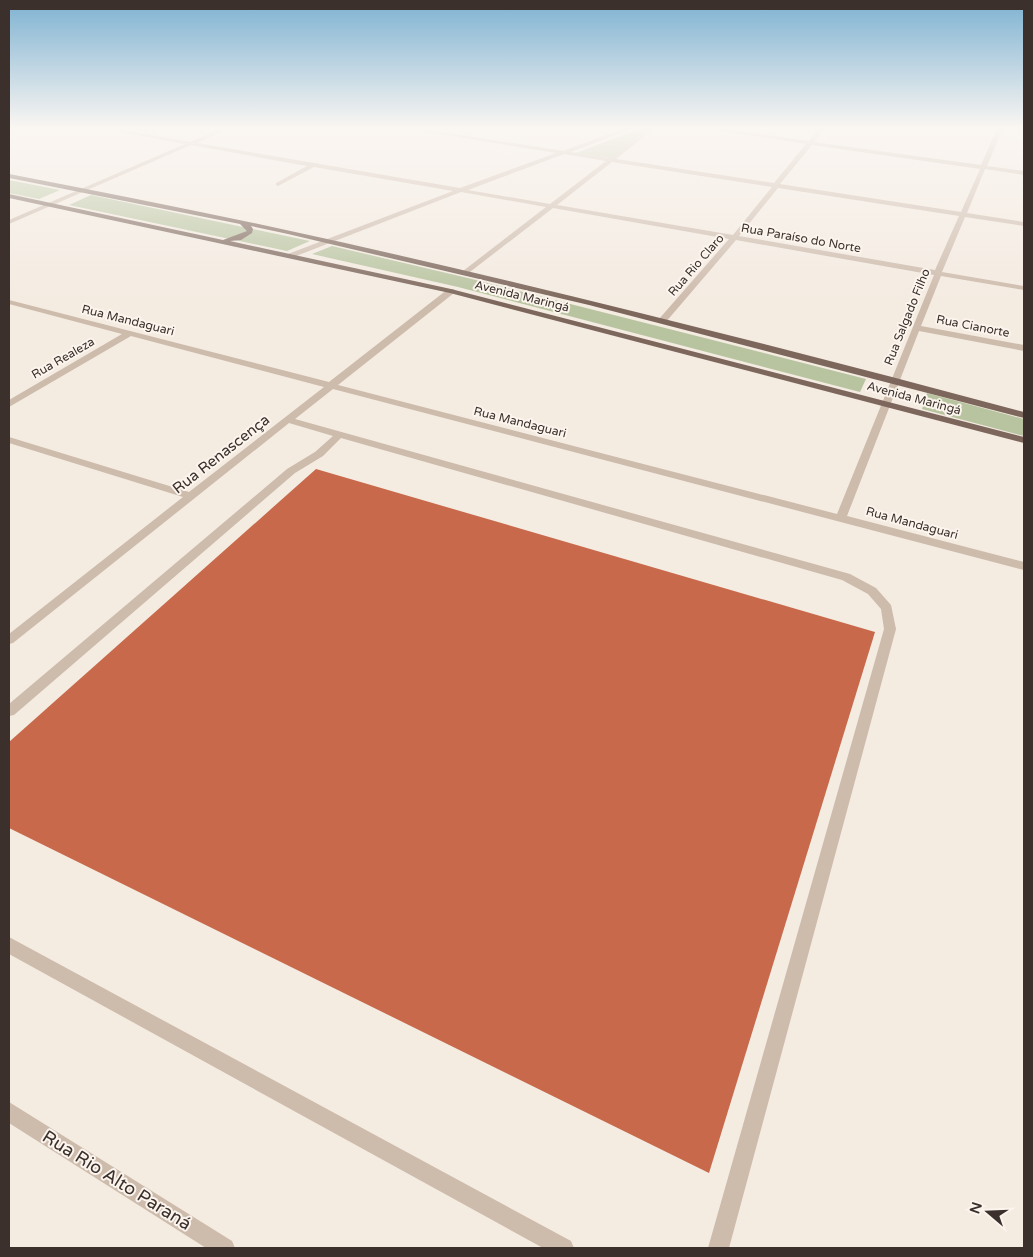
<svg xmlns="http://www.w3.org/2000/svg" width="1033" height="1257" font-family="'Varela Round',sans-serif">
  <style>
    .green { fill: #b8c4a0 }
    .building { fill: #c8694b }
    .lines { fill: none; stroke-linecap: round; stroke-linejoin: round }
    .minor { fill: #cdbbac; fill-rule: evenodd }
    .major { fill: #7d675c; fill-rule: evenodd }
    .labels { text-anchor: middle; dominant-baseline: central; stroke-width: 4; stroke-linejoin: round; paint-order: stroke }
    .far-street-label { font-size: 12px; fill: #3b302b; stroke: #fbf5ee }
    .street-label { font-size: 15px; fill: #3b302b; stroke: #fbf5ee }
    .near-street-label { font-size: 18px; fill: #3b302b; stroke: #fbf5ee }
  </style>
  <rect width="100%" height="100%" fill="#f4ebe1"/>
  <g class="green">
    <polygon points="641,128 651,128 612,158 576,153"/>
    <polygon points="9,180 60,190 39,199 9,193"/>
    <polygon points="91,195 310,241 287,251 69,205"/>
    <polygon points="332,246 472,279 866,379 860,392 458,287 312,254"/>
    <polygon points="927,393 1024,419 1024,436 922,409"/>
  </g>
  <polygon class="building" points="316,469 875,632 709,1173 9,828 9,742"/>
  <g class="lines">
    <g class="minor">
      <path d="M98 128H112L190 142 222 128H230L197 143 460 188 556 153 402 128H417L563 151 625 128H634L571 152 610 158 648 128H655L616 159 774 183 806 144 701 128H717L809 141 819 128H825L814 142 981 165 997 128 1024 129V133L1003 128 987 166 1024 171V175L985 169 967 213 1024 222V226L965 217 942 272 1024 286V290L941 276 921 326 1024 345V351L919 331 847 516 1024 562V570L333 389 295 419 850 574 876 588 891 605 896 629 729 1248H708L884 629 881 609 868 594 842 580 341 438 323 456 295 473 14 715 9 716V704L287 469 315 452 333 436 289 423 13 643 9 644V634L183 497 9 443V437L189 492 324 387 131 336 9 407V400L122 334 9 304V300L329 382 448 289H454V293L338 385 837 514 934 275 736 240 665 323H662L658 321 659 319 729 239 553 208 466 275H463V271L546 207 461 192 291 258H288V254L453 191 314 167 278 186 276 185V183L307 166 191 145 9 224V220L185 144ZM812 145 980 169 961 212 780 184ZM564 154 606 161 550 204 468 190ZM612 162 772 187 733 235 557 205ZM778 188 959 216 935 270 739 236Z"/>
      <polygon points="9,937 571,1241 574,1248 543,1248 9,954"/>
      <polygon points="9,1102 232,1241 235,1248 206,1248 9,1123"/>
    </g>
    <path class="major" d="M9 174C102 192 194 210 286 230 534 284 779 347 1024 412V418L589 305 288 234 251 226 253 229 252 233 241 240 230 241 451 289 1024 437V443L450 293 9 198V194L223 240 247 231 240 224 9 178Z"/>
  </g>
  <linearGradient id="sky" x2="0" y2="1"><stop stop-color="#7eb2d2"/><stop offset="0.42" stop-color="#faf6f2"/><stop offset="1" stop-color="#faf6f2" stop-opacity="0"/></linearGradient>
  <rect width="1033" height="304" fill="url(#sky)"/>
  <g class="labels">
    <g class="far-street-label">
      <text transform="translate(801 238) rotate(10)">Rua Paraíso do Norte</text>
      <text transform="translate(696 265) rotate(-49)">Rua Rio Claro</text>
      <text transform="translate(522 296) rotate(14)">Avenida Maringá</text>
      <text transform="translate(907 317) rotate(-68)">Rua Salgado Filho</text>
      <text transform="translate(128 320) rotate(14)">Rua Mandaguari</text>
      <text transform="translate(973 326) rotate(11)">Rua Cianorte</text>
      <text transform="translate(63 358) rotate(-30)">Rua Realeza</text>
      <text transform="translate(914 398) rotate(15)">Avenida Maringá</text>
      <text transform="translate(520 422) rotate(14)">Rua Mandaguari</text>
      <text transform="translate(912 523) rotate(15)">Rua Mandaguari</text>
    </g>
    <g class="street-label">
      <text transform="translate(221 454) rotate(-38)">Rua Renascença</text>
    </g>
    <g class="near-street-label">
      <text transform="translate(117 1180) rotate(32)">Rua Rio Alto Paraná</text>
    </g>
  </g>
  <rect width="1033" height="1257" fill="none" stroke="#3b302b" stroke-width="20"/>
  <g transform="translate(988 1212) rotate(289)" stroke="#fbf5ee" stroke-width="4" paint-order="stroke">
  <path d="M0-4L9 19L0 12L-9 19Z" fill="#3b302b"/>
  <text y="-8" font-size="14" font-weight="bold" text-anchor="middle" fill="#3b302b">N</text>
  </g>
</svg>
